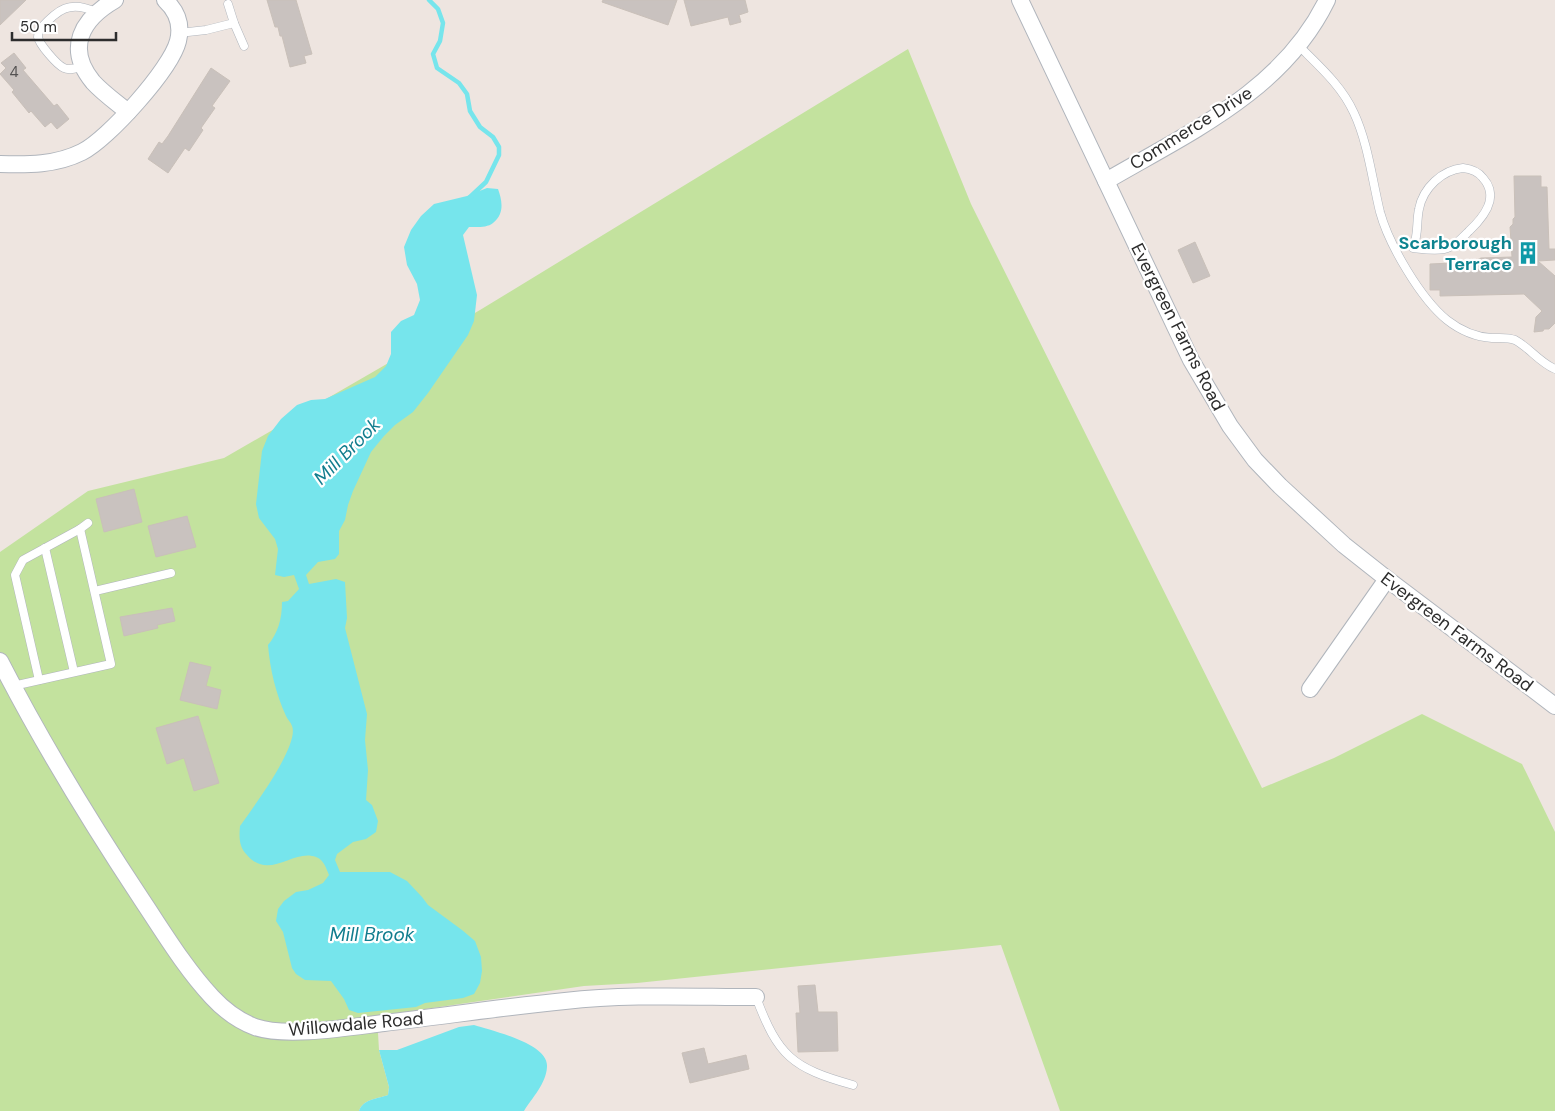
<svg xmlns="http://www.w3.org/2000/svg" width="1555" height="1111" font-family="'DM Sans',sans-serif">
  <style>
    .green { fill: #c3e29e }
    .water { fill: #76e5ec }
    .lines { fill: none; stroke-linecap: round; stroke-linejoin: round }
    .stream { stroke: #76e5ec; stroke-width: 4.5 }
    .building { fill: #c9c2bf; stroke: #c9c0b9 }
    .service-casing { stroke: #b0b5bc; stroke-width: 9 }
    .minor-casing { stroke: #b0b5bc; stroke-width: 18 }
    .service { stroke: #fff; stroke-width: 8 }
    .minor { stroke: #fff; stroke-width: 16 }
    .labels { text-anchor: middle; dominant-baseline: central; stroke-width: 4.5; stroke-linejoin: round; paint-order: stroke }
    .number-label { font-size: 15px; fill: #545252 }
    .street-label { font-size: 18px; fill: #2d2d2d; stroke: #fff }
    .culture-label { font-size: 18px; font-weight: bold; fill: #0d838f; stroke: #fff; text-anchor: end }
    .water-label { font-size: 19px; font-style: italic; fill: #117d8e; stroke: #fff }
  </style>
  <rect width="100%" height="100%" fill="#eee5e0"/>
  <path class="green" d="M908 49 971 204 1262 788 1334 758 1422 714 1522 764 1555 832V1111H1060L1001 945 637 983 584 986 377 1016 379 1050 389 1087 388 1095C377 1099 363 1099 359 1111H0V552L88 491 224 458 480 310Z"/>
  <g class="water">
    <path d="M487 188 498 189C502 200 505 214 493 223 487 228 476 227 469 227L463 235 477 295 474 321 468 335 428 393 413 412 395 425 384 436 371 452 353 491 348 505 345 520 339 531V554L335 559 318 562 306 575 309 584 336 579 345 582 347 618 345 628 367 714 365 740 368 770 366 800 372 805 378 821 376 832 366 839 353 842 337 854 335 860 340 872H390L407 881 422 897 428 905 462 930 475 941 481 957 482 971 480 983 474 994 463 998 425 1003 416 1007 358 1013 349 1010 344 999 331 981 305 980 296 974 292 968 283 932 276 921 278 909 284 901 296 892 308 890 323 883 329 875C326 868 324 860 316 857 294 848 269 881 247 855 239 847 239 838 240 826 252 809 300 745 292 726 291 722 287 719 286 716 276 694 270 670 268 645 278 633 282 619 282 602L288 601 299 589 294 575 284 577 275 575 278 549 275 539 259 518 256 504 262 451 268 436 281 419 297 405 311 400 325 399 375 377 386 366 391 354V332L401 321 414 315 420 300 417 284 407 265 404 247 411 230 421 216 434 204 467 196Z"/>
    <path d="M474 1025C492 1031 549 1043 547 1067 546 1084 532 1098 524 1111H359C363 1099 377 1099 388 1095L389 1087 379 1050H397L459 1027Z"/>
  </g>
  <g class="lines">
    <polyline class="stream" points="429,0 438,9 443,23 440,41 433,54 437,68 459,83 467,94 470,111 480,127 493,137 499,147 499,155 486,182 470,197"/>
  </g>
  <g class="building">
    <polygon points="0,0 26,0 0,25"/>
    <polygon points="267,0 296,0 312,54 304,56 306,63 290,67 282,36 280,36 278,27 275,27"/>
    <polygon points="603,0 677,0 668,25 602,2"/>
    <polygon points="684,0 745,0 748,12 739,15 741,22 730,25 728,17 691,26"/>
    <polygon points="14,53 26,68 23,70 54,106 57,104 69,119 57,129 51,122 45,127 31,111 29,113 12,92 14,90 0,74 6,68 1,63"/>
    <polygon points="211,68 230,81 212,106 215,108 201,128 203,130 189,151 185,148 168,173 148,159 159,142 162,144 168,136"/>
    <polygon points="1514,176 1541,176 1541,187 1547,187 1549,249 1555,249 1555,260 1538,261 1555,276 1555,323 1549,329 1544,329 1543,331 1534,332 1536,317 1542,311 1524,294 1440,296 1440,290 1430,290 1430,264 1472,262 1481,258 1512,257 1510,227 1513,224 1513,219 1515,217"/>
    <polygon points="1195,242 1210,276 1193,283 1178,250"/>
    <polygon points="134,489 142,522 104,532 96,499"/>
    <polygon points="187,516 196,547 156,557 148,526"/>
    <polygon points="172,608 175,621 157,625 158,628 124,636 120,617"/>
    <polygon points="190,662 211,667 206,686 221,690 217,709 180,700"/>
    <polygon points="198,716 219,783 194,791 184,758 167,764 156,728"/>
    <polygon points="815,985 818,1012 837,1012 838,1051 798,1052 796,1013 800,1013 798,986"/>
    <polygon points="704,1048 708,1064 746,1055 749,1069 690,1083 682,1053"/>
  </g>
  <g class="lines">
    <defs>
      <g id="service">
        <polyline points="228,4 234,23 244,46"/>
        <polyline points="179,33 206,30 234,23"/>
        <path d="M1299 46C1319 66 1342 86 1354 113 1368 143 1372 179 1380 212 1389 245 1421 299 1447 320 1461 331 1475 337 1492 338 1500 338 1508 337 1515 340 1530 348 1539 362 1555 369"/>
        <path d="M84 66C77 68 70 71 64 68 57 65 39 44 38 37 38 34 39 31 40 29 58 9 70 0 96 12"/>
        <path d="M1463 168C1471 169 1478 171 1483 178 1500 197 1484 217 1469 231 1462 238 1454 247 1444 249 1434 251 1422 249 1413 248 1419 233 1416 223 1419 209 1423 188 1442 170 1463 168Z"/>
        <polyline points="45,548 74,672"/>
        <polyline points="95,591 171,573"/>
        <polyline points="39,680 15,575 23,560 80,529 88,523"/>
        <polyline points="13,686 111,664 80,529"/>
        <path d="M756 997C778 1056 792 1068 853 1085"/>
      </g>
      <g id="minor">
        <path d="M115 0C82 19 65 48 93 82 103 93 117 103 128 112"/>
        <polyline points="1020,0 1191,360 1230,426 1255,460 1280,486 1344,545 1387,579 1555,706"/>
        <path d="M0 164C28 165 56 165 82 152 108 139 171 69 178 41 182 25 177 11 165 0"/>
        <path d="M1106 181C1188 133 1283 91 1327 0"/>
        <path d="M0 661C42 743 91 823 142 900 164 933 185 968 212 997 224 1010 239 1021 255 1027 286 1038 351 1027 384 1023 444 1016 504 1007 565 1001 628 994 693 997 756 997"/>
        <polyline points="1310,689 1387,579"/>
      </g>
    </defs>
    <use href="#service" class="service-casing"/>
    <use href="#minor" class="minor-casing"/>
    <use href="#service" class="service"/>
    <use href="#minor" class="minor"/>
  </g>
  <defs>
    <symbol id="building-bare" viewBox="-9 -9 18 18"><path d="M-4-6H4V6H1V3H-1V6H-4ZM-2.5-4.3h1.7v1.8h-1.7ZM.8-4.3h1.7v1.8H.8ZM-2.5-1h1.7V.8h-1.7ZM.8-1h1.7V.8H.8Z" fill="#0f9aa8" stroke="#fff" stroke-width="2.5" paint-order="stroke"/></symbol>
  </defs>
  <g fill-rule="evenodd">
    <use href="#building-bare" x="1512" y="237" width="32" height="32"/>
  </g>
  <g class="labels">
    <g class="number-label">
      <text x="14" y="72">4</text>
    </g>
    <g class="street-label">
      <text transform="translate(1191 128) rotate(-32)">Commerce Drive</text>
      <text transform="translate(1178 327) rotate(63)">Evergreen Farms Road</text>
      <text transform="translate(1457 632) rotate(37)">Evergreen Farms Road</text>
      <text transform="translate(356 1024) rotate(-5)">Willowdale Road</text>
    </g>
    <g class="culture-label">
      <text x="1512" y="243">Scarborough<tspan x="1512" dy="21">Terrace</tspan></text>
    </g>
    <g class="water-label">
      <text transform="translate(347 451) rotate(-45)">Mill Brook</text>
      <text x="372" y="934">Mill Brook</text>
    </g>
  </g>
  <path d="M12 32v8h104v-8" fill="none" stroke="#2d2d2d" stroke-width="2.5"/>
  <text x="20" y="32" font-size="15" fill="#2d2d2d" stroke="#ffffff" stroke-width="4" paint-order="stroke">50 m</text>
</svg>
